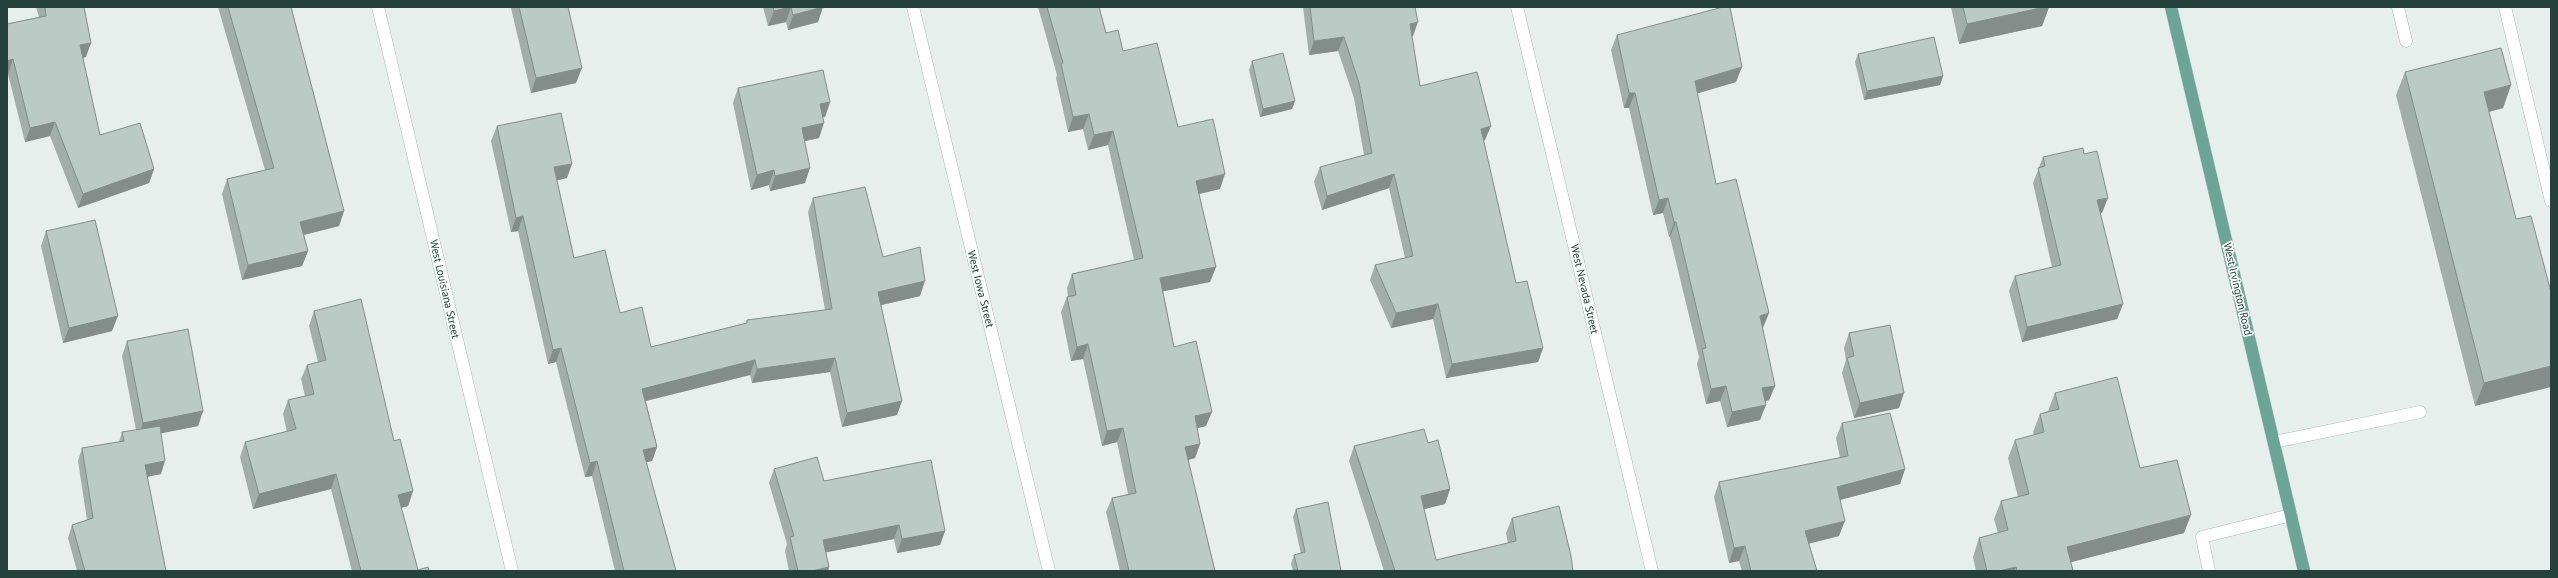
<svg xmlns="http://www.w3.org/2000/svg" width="2558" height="578" font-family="'PT Sans',sans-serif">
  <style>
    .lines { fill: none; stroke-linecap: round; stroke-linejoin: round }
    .minor-casing { stroke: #a8b8b2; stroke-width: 13 }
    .major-casing { stroke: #c2cac8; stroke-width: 13 }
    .minor { stroke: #fff; stroke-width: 12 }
    .major { stroke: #6aa596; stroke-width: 12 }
    .wall { fill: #a1aea9 }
    .shaded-wall { fill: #838d89 }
    .building { fill: #bbcac4; stroke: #838d89 }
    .labels { text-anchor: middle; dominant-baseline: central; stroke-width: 3.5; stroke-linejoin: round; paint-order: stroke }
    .street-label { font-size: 11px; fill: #24423a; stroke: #f7fbf9 }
  </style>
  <rect width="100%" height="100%" fill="#e6efeb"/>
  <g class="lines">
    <defs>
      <g id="minor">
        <polyline points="378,7 512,571"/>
        <polyline points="913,7 1049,571"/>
        <polyline points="1517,7 1652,571"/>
        <polyline points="2398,7 2406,41"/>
        <polyline points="2505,7 2551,201"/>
        <polyline points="2274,442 2420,412"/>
        <polyline points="2209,571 2202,537 2291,515"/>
      </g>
      <polyline id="major" points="2171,7 2304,571"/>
    </defs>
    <use href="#minor" class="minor-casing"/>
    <use href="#major" class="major-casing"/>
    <use href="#minor" class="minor"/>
    <use href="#major" class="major"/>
  </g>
  <g class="wall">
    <polygon points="36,7 84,7 86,57 83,58 100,135 154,169 149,183 78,208 50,136 25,142 8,74 7,74 7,24 39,17"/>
    <polygon points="218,7 291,7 344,211 339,226 304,235 308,251 302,266 242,280 222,194 227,179 265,170"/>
    <polygon points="511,7 568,7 576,83 531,93 511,8"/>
    <polygon points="763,7 823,7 818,22 788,30 786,22 768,26"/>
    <polygon points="1038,7 1099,7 1106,33 1123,51 1178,127 1220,189 1199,194 1216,267 1210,282 1163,291 1174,347 1206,426 1197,428 1200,444 1195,458 1188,460 1215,571 1120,571 1106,512 1112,498 1128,494 1117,442 1102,446 1083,359 1071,361 1061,312 1067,297 1068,297 1067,288 1072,274 1134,260 1108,145 1088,150 1083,129 1068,132 1056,78 1057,75"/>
    <polygon points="1303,7 1415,7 1413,36 1412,36 1420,86 1485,140 1483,141 1516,283 1543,348 1538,362 1446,378 1433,319 1391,328 1370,280 1375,265 1405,258 1389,188 1322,210 1314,182 1320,167 1364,155 1354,98 1338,51 1309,55"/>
    <polygon points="1951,7 2049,7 2042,26 1959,44"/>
    <polygon points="1617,35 1736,82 1697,93 1716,184 1763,328 1762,329 1775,386 1769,400 1765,402 1760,420 1727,427 1720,401 1706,404 1697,364 1699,357 1670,237 1669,237 1663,213 1653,215 1629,108 1624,108 1611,50"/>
    <polygon points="1858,54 1943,76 1940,85 1864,100 1855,62"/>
    <polygon points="1252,61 1295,101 1292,109 1260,117 1249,70"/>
    <polygon points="2405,72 2511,85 2503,108 2489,112 2516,219 2551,292 2475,406 2396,95"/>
    <polygon points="738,88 830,102 825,117 823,117 819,138 805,141 805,183 770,191 769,185 751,190 733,103"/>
    <polygon points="497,126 567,178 557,180 574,258 620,313 651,347 746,323 747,320 825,310 808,212 813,198 883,257 920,296 881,305 897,415 842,427 830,372 752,383 750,375 646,401 657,447 652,461 646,462 676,571 615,571 592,476 585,477 556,362 548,364 518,231 511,232 491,141"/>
    <polygon points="2084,154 2102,213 2100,213 2123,304 2117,319 2022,342 2009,291 2015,276 2052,267 2033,183 2043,157"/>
    <polygon points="46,231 112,331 63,343 41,246"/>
    <polygon points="314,311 394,441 413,491 408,506 401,508 418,570 429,571 352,571 331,489 253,509 240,457 245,442 287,432 283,414 288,400 305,396 301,379 307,365 318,362 309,326"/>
    <polygon points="1849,333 1899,408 1854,418 1842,373 1846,360 1844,348"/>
    <polygon points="127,341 203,411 198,426 161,433 161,474 147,477 166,571 77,571 68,538 72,525 87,520 78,461 82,448 119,442 122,432 136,430 122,356"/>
    <polygon points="2055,393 2140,468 2184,533 2071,562 2073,571 1976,571 1973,557 1979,538 1998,533 1994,519 2001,501 2018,497 2008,458 2015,440 2034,435 2033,432 2040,414 2048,411"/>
    <polygon points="1842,423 1905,469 1900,484 1840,500 1839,536 1809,543 1817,571 1742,571 1739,561 1729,563 1714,497 1719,482 1840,458 1836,438"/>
    <polygon points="1428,443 1450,489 1445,504 1424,509 1436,560 1508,543 1506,533 1512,518 1573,571 1384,571 1349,461 1354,446"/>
    <polygon points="774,469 824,481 945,531 940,545 897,553 894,539 826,552 829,567 828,571 789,571 785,551 787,544 769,483"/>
    <polygon points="1296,509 1341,571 1293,571 1291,564 1294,555 1301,554 1293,517"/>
  </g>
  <g class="shaded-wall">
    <polygon points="791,7 786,22 768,26 774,11"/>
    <polygon points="823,7 818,22 788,30 793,15"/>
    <polygon points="2045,7 2049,7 2042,26 1959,44 1967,24"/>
    <polygon points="1418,22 1413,36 1404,38 1410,24"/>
    <polygon points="1344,37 1338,51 1309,55 1314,41"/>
    <polygon points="91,43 86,57 75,59 80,45"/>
    <polygon points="13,59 8,74 7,74 7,61"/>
    <polygon points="1742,67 1736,82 1689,96 1695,81"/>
    <polygon points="582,68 576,83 531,93 536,78"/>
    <polygon points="1943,76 1940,85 1864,100 1867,91"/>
    <polygon points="2511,85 2503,108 2476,115 2484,92"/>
    <polygon points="1629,93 1635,93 1629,108 1624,108"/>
    <polygon points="1295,101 1292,109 1260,117 1263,109"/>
    <polygon points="830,102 825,117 815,119 820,104"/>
    <polygon points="1089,114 1083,129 1068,132 1073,117"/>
    <polygon points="55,122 50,136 25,142 30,128"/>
    <polygon points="824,123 819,138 796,143 802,128"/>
    <polygon points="1491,126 1485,140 1475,144 1481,129"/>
    <polygon points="1113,131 1108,145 1088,150 1094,135"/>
    <polygon points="572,164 567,178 549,182 554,167"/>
    <polygon points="810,168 805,183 770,191 775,176"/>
    <polygon points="154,169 149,183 78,208 83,194"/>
    <polygon points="774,170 769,185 751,190 757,175"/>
    <polygon points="1225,174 1220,189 1190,196 1196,181"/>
    <polygon points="1394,174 1389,188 1322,210 1327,196"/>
    <polygon points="1668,198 1663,213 1653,215 1659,200"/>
    <polygon points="2108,198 2102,213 2092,215 2097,200"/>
    <polygon points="344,211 339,226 295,237 300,222"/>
    <polygon points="523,216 518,231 511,232 516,218"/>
    <polygon points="1674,222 1676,222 1670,237 1669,237"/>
    <polygon points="308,251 302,266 242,280 248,265"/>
    <polygon points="1216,267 1210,282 1155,293 1160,278"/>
    <polygon points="925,281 920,296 873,307 878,292"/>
    <polygon points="1438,304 1433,319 1391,328 1396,313"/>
    <polygon points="2123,304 2117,319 2022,342 2027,327"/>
    <polygon points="1769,313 1763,328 1754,331 1760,316"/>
    <polygon points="118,316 112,331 63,343 69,328"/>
    <polygon points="1088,344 1083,359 1071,361 1077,347"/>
    <polygon points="561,348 556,362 548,364 553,350"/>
    <polygon points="1543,348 1538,362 1446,378 1452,364"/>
    <polygon points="835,358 830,372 752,383 757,369"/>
    <polygon points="755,360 750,375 637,403 642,389"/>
    <polygon points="2551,366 2551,387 2475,406 2484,383"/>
    <polygon points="1726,386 1720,401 1706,404 1711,389"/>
    <polygon points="1775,386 1769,400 1757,403 1762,388"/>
    <polygon points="1904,393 1899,408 1854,418 1860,403"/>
    <polygon points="902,401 897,415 842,427 847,413"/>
    <polygon points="1766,405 1760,420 1727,427 1732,412"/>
    <polygon points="203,411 198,426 138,438 143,423"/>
    <polygon points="1212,412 1206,426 1189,430 1195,416"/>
    <polygon points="1123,428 1117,442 1102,446 1107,431"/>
    <polygon points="1200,444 1195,458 1180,462 1185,447"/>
    <polygon points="657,447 652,461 638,464 643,450"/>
    <polygon points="165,461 161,474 140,478 145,465"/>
    <polygon points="597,461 592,476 585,477 590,463"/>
    <polygon points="1905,469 1900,484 1832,502 1837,487"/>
    <polygon points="336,474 331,489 253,509 259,494"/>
    <polygon points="1450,489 1445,504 1416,511 1421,496"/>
    <polygon points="413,491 408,506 392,510 398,495"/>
    <polygon points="2191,515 2184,533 2060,565 2067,547"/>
    <polygon points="1845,521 1839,536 1800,546 1805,531"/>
    <polygon points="899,525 894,539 818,554 823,540"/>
    <polygon points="945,531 940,545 897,553 902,539"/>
    <polygon points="1745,546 1739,561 1729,563 1734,548"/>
    <polygon points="829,567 828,571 812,571"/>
    <polygon points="2016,567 2014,571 1999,571"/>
  </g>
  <g class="building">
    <polygon points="45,7 84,7 91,43 80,45 100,135 140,123 154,169 83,194 55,122 30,128 13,59 7,61 7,24 46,16"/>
    <polygon points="228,7 291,7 344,211 300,222 308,251 248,265 227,179 274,168"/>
    <polygon points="519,7 568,7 582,68 536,78"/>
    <polygon points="773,7 790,7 774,11"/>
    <polygon points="791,7 823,7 793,15"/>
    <polygon points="1047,7 1099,7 1106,33 1118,30 1123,51 1157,43 1178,127 1213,119 1225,174 1196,181 1216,267 1160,278 1174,347 1196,341 1212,412 1195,416 1200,444 1185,447 1215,571 1129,571 1112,498 1136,493 1123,428 1107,431 1088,344 1077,347 1067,297 1076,295 1072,274 1143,258 1113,131 1094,135 1089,114 1073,117 1061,64 1063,63"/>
    <polygon points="1310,7 1415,7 1418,22 1410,24 1420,86 1477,72 1491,126 1481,129 1516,283 1527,281 1543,348 1452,364 1438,304 1396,313 1375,265 1413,256 1394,174 1327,196 1320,167 1372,153 1359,83 1344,37 1314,41"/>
    <polygon points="1723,7 1730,7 1742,67 1695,81 1716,184 1736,179 1769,313 1760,316 1775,386 1762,388 1766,405 1732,412 1726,386 1711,389 1702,349 1706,348 1676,222 1674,222 1668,198 1659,200 1635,93 1629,93 1617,35"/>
    <polygon points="1963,7 2045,7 1967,24"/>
    <polygon points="1934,37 1943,76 1867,91 1858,54"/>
    <polygon points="2501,48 2511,85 2484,92 2516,219 2531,216 2551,292 2551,366 2484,383 2405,72"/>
    <polygon points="1283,53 1295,101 1263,109 1252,61"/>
    <polygon points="823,70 830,102 820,104 824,123 802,128 810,168 775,176 774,170 757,175 738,88"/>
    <polygon points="561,113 572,164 554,167 574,258 605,250 620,313 642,307 651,347 747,323 747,320 832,309 813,198 865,187 883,257 920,247 925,281 878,292 902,401 847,413 835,358 757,369 755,360 642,389 657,447 643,450 676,571 624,571 597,461 590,463 561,348 553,350 523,216 516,218 497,126"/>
    <polygon points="2083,148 2084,154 2097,151 2108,198 2097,200 2123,304 2027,327 2015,276 2061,265 2038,168 2045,166 2043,157"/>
    <polygon points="95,220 118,316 69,328 46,231"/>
    <polygon points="361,299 394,441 400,439 413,491 398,495 418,570 428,567 429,571 361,571 336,474 259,494 245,442 296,429 288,400 314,394 307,365 326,360 314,311"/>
    <polygon points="1890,325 1904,393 1860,403 1847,358 1854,356 1849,333"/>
    <polygon points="188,329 203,411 143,423 127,341"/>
    <polygon points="2117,377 2140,468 2177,460 2191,515 2067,547 2073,571 2017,571 2016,567 1999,571 1987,571 1979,538 2008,530 2001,501 2029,494 2015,440 2044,432 2040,414 2059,409 2055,393"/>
    <polygon points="1890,413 1905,469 1837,487 1845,521 1805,531 1817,571 1751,571 1745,546 1734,548 1719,482 1848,456 1842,423"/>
    <polygon points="160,426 165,461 145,465 166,571 85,571 72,525 93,518 82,448 124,441 122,432"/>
    <polygon points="1424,429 1428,443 1438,440 1450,489 1421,496 1436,560 1516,541 1512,518 1559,506 1571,556 1573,571 1395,571 1354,446"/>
    <polygon points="817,457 824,481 931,460 945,531 902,539 899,525 823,540 829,567 812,571 798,571 790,537 794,536 774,469"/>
    <polygon points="1328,502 1341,571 1298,571 1294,555 1305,552 1296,509"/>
  </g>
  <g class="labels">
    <g class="street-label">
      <text transform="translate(445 289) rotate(77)">West Louisiana Street</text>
      <text transform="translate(981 289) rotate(76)">West Iowa Street</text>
      <text transform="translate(1585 289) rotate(77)">West Nevada Street</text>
      <text transform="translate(2238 289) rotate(77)">West Irvington Road</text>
    </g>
  </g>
  <rect width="2558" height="578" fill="none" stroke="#24423a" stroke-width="16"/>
</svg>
